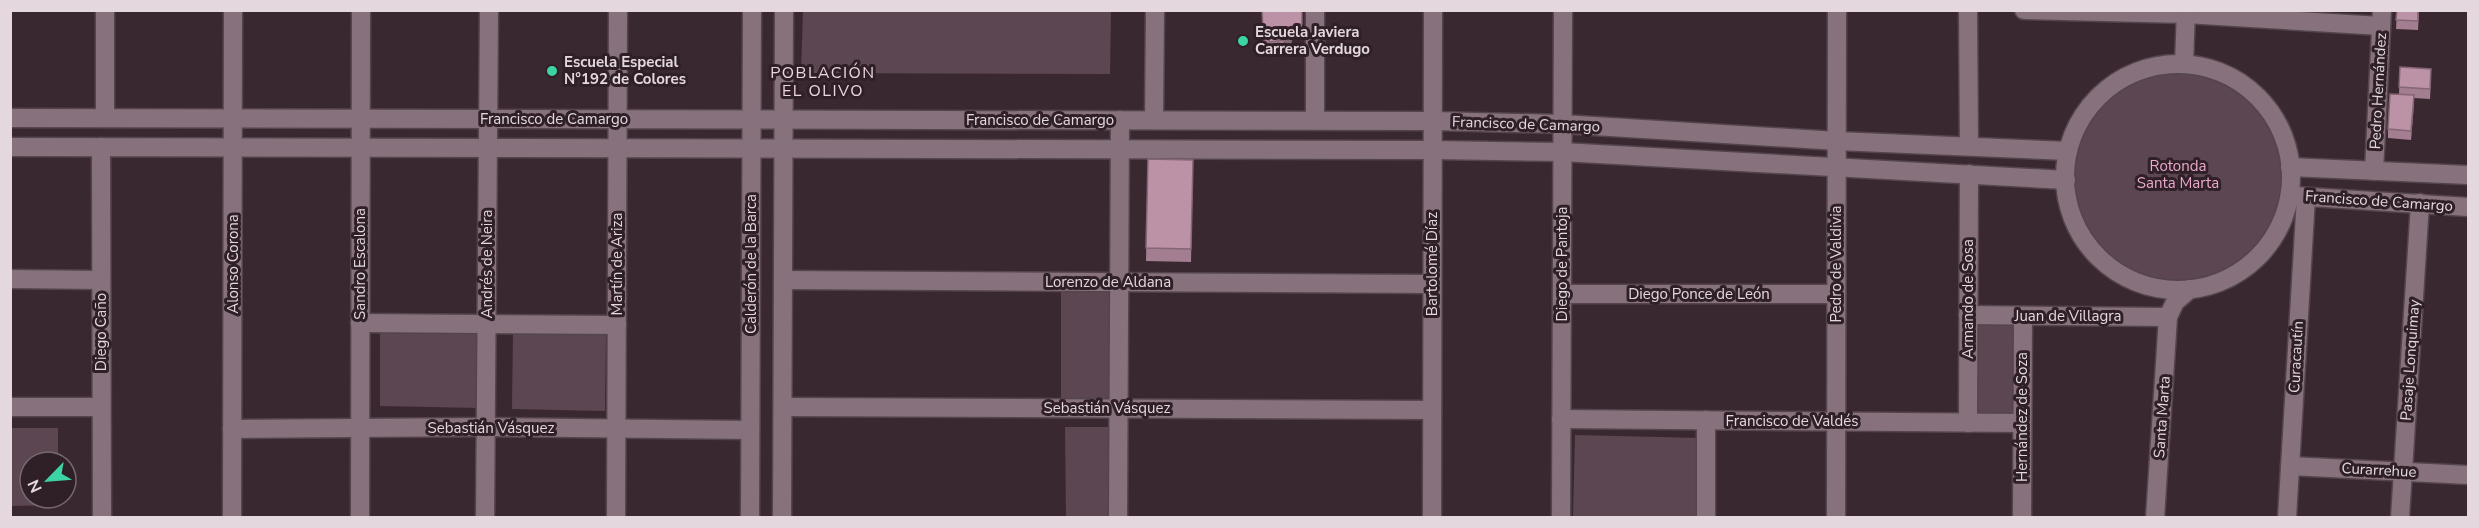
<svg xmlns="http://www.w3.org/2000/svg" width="2479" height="528" font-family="'Nunito Sans',sans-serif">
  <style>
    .green { fill: #5c4651 }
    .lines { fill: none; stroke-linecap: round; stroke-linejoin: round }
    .minor-casing { stroke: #54454c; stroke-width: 21 }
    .minor { stroke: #86717c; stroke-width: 18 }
    .wall { fill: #a27e90 }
    .shaded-wall { fill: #846675 }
    .building { fill: #bc92a7; stroke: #846675; stroke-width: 1.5 }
    .poi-dot { fill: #3cd4a4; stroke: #2f1f27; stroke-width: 2 }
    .labels { text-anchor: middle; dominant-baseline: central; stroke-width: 6; stroke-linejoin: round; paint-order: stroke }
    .poi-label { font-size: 15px; font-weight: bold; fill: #e4d8de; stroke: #2f1f27; text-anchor: start }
    .street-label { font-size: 15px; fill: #e4d8de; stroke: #2f1f27 }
    .park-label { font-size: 15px; fill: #eaa9ca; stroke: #2f1f27 }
    .neighbourhood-label { font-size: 16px; letter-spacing: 1.5px; fill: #ecd4e0; stroke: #2f1f27 }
  </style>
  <rect width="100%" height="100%" fill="#3a2831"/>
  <g class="green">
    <polygon points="803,11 1111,11 1110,74 801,73"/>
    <circle cx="2178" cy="175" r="105"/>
    <rect x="1061" y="291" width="50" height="110"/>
    <polygon points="1975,319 2014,320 2012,413 1975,413"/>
    <polygon points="513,332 606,333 605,411 512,409"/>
    <polygon points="380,333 481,334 480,408 380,406"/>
    <polygon points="1065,427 1115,427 1116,517 1066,517"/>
    <polygon points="11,428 58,428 58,462 30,462 30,498 59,498 59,505 11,506"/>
    <polygon points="1575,435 1700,438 1699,517 1573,518"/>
  </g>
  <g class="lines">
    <defs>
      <g id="minor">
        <polyline points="1968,10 1969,146"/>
        <polyline points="2024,10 2186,14 2381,26"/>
        <polyline points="2184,64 2186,10"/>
        <circle cx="2178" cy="177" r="113"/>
        <polyline points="10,118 1433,121 1562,124 1837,141 2068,151"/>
        <polyline points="105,118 105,10"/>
        <polyline points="1154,120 1155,10"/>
        <polyline points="1315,120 1315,10"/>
        <polyline points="10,147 1433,150 1562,152 2066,180"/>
        <polyline points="101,147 102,518"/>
        <polyline points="2290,167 2468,175"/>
        <polyline points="2374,171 2382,10"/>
        <polyline points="2294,196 2468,207"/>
        <polyline points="10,279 101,280"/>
        <polyline points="783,280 1432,284"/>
        <polyline points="1562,294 1836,294"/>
        <polyline points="1968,315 2168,317"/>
        <polyline points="360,323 617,325"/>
        <polyline points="10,407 101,407"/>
        <polyline points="783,407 1432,410"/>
        <polyline points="1561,419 2022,423"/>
        <polyline points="1968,423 1969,174"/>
        <polyline points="232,429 486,427 750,430"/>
        <polyline points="2290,466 2468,475"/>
        <polyline points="232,518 233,10"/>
        <polyline points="360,518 361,10"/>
        <polyline points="485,518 489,10"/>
        <polyline points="616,518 618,10"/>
        <polyline points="750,518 752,10"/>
        <polyline points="782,518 784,10"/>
        <polyline points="1118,518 1120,120"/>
        <polyline points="1432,518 1433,10"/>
        <polyline points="1561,518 1563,10"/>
        <polyline points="1706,518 1706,420"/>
        <polyline points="1836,518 1837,10"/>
        <polyline points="2022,518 2023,316"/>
        <polyline points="2155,518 2168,317 2175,302 2190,289"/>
        <polyline points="2287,518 2306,197"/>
        <polyline points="2400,518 2420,203"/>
      </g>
    </defs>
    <use href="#minor" class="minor-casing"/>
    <use href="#minor" class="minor"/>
  </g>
  <g class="wall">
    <polygon points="1262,10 1302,10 1302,38 1292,39 1290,50 1284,54 1270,56 1265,50 1263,41"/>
    <polygon points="2397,10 2419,10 2418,30 2396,29"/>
    <polygon points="2400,67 2431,79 2430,99 2414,98 2411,140 2388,138 2388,129 2399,94"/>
    <polygon points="1148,159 1193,160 1191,262 1146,261"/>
  </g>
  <g class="shaded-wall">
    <polygon points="1292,26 1292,39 1290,50 1284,54 1284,40"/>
    <polygon points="2414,95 2414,105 2411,140 2411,131"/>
  </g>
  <g class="building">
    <polygon points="1262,10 1302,10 1302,24 1292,26 1290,37 1284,40 1270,42 1265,36 1263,28"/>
    <polygon points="2397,10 2418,10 2418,21 2396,20"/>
    <polygon points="2400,67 2431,69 2430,89 2399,87"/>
    <polygon points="2390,94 2414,95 2411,131 2388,129"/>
    <polygon points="1148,159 1193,160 1191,249 1146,248"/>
  </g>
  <g class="poi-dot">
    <circle cx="1243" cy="41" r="6"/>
    <circle cx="552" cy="71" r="6"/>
  </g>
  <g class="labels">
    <g class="poi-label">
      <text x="1255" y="32">Escuela Javiera<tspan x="1255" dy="17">Carrera Verdugo</tspan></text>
      <text x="564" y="62">Escuela Especial<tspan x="564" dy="17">N°192 de Colores</tspan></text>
    </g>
    <g class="street-label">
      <text transform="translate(2378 91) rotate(-87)">Pedro Hernández</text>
      <text x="554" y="119">Francisco de Camargo</text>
      <text x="1040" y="120">Francisco de Camargo</text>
      <text transform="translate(1526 124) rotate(2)">Francisco de Camargo</text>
      <text transform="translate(2379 201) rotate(4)">Francisco de Camargo</text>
      <text transform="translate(233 264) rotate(-90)">Alonso Corona</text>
      <text transform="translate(360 264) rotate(-90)">Sandro Escalona</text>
      <text transform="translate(487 264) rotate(-90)">Andrés de Neira</text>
      <text transform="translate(617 264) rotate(-90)">Martín de Ariza</text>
      <text transform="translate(751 264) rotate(-90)">Calderón de la Barca</text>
      <text transform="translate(1432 264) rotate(-90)">Bartolomé Díaz</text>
      <text transform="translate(1562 264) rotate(-90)">Diego de Pantoja</text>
      <text transform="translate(1836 264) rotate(-90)">Pedro de Valdivia</text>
      <text x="1108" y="282">Lorenzo de Aldana</text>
      <text x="1699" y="294">Diego Ponce de León</text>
      <text transform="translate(1968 299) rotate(-90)">Armando de Sosa</text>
      <text x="2068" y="316">Juan de Villagra</text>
      <text transform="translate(101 332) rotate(-90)">Diego Caño</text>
      <text transform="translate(2296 357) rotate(-87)">Curacautín</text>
      <text transform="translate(2410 360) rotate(-86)">Pasaje Lonquimay</text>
      <text x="1107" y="408">Sebastián Vásquez</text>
      <text transform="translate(2022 417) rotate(-90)">Hernández de Soza</text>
      <text transform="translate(2162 417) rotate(-86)">Santa Marta</text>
      <text x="1792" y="421">Francisco de Valdés</text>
      <text x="491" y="428">Sebastián Vásquez</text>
      <text transform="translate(2379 470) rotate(3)">Curarrehue</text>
    </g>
    <g class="park-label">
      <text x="2178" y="166">Rotonda<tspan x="2178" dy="17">Santa Marta</tspan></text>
    </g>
    <g class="neighbourhood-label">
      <text x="823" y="73">POBLACIÓN<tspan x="823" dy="18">EL OLIVO</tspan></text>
    </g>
  </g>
  <rect width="2479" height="528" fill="none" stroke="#e4d8de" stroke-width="24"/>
  <g transform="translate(48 480) rotate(245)"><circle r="28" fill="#2f1f27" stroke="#776970" stroke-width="1.5"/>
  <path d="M0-4.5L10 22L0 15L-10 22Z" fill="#3cd4a4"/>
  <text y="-9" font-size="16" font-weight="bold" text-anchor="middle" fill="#e4d8de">N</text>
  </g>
</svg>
